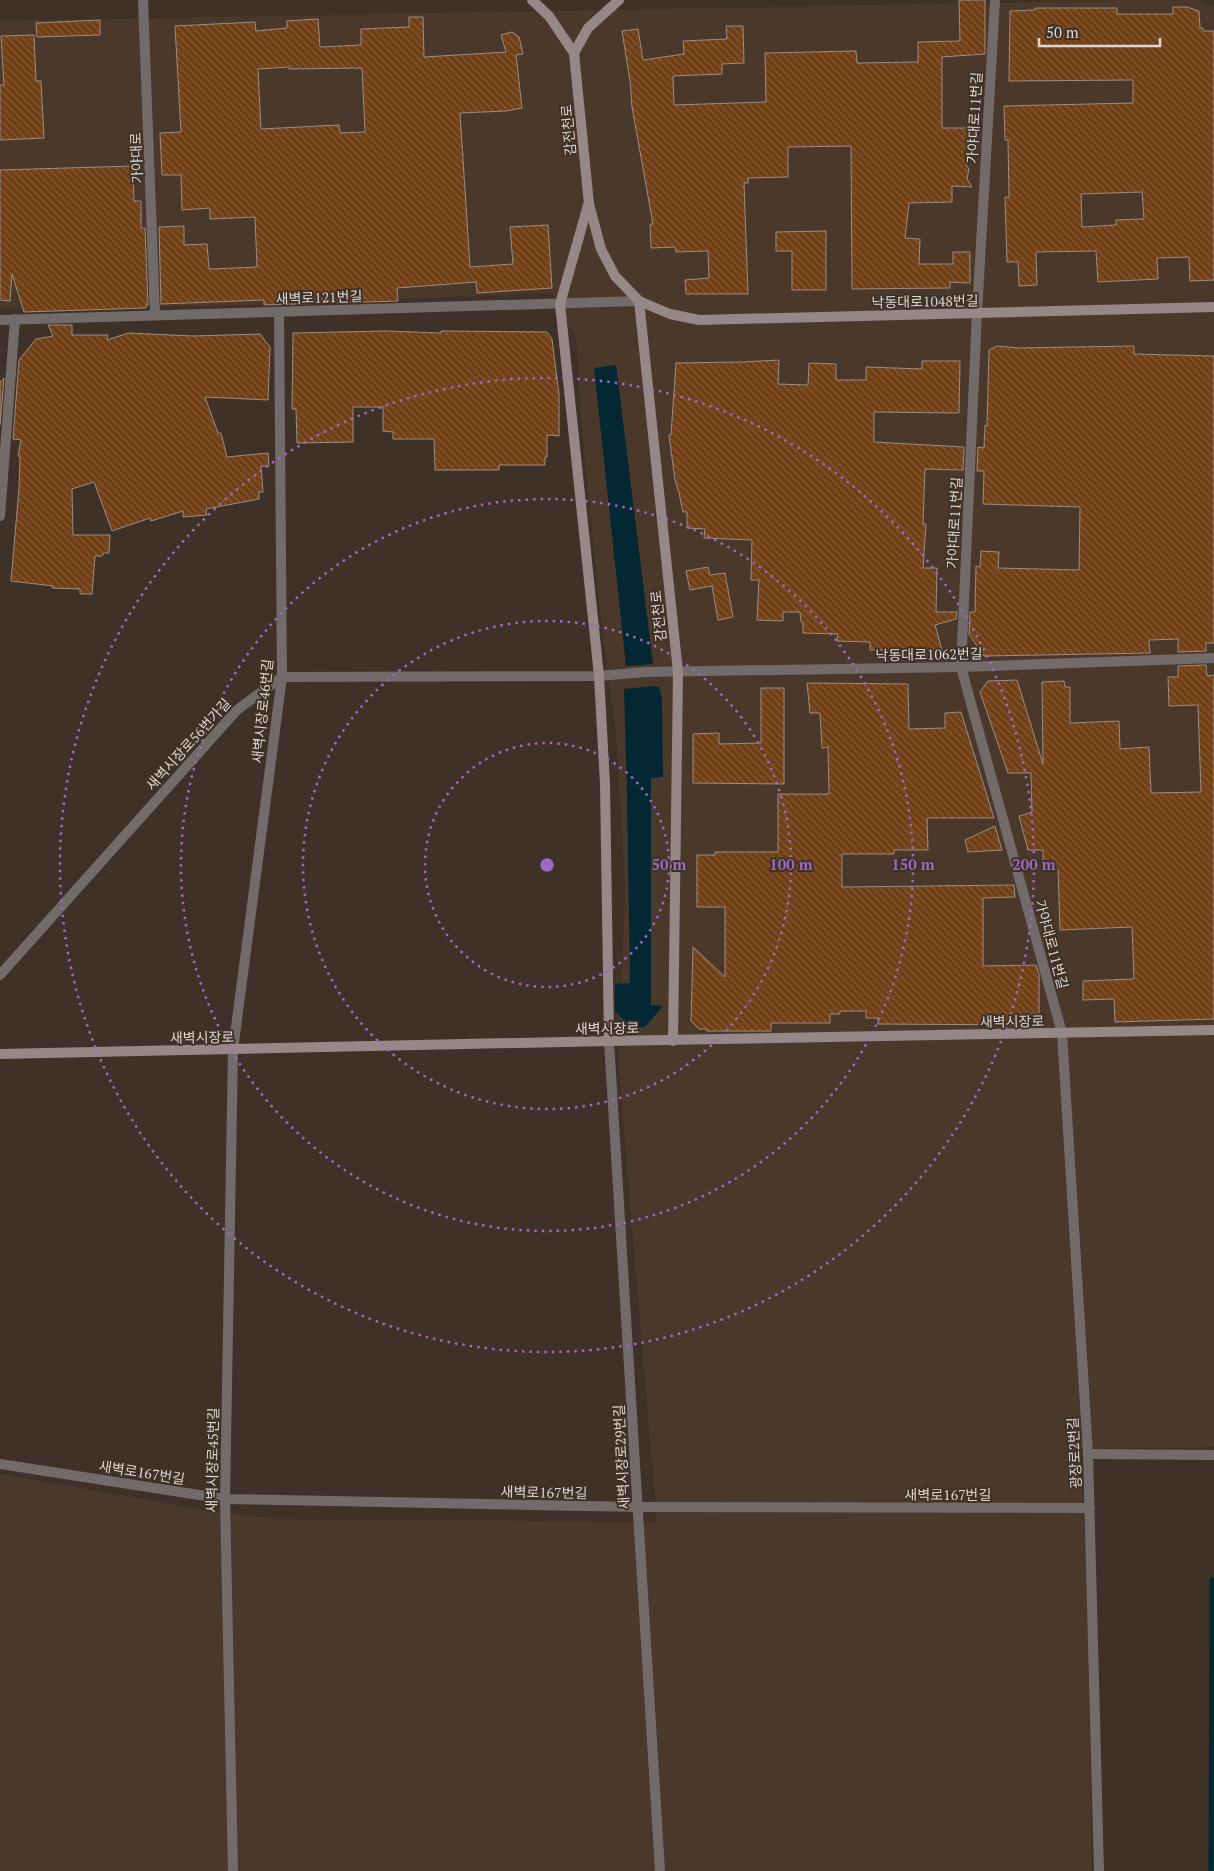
<svg xmlns="http://www.w3.org/2000/svg" width="1214" height="1871" font-family="'PT Serif','Noto Sans KR',serif">
  <style>
    .built { fill: #4a392b }
    .water { fill: #042833 }
    .lines { fill: none; stroke-linecap: round; stroke-linejoin: round }
    .stream { stroke: #042833; stroke-width: 5 }
    .building { fill: url(#building-back-hatch); stroke: #9c8d82; fill-rule: evenodd }
    .street { stroke: #736a6a; stroke-width: 10 }
    .secondary { stroke: #958887; stroke-width: 10 }
    .ring { fill: none; stroke: #9e68c5; stroke-width: 2.5; stroke-dasharray: 2.5 5 }
    .labels { text-anchor: middle; dominant-baseline: central; stroke-width: 4; stroke-linejoin: round; paint-order: stroke }
    .street-label { font-size: 14px; fill: #ded6d0; stroke: #3e3228 }
    .centre { fill: #9e68c5; stroke: #3e3228; stroke-width: 2.5 }
    .ring-label { font-size: 15px; text-anchor: middle; font-weight: bold; fill: #9e68c5; stroke: #3e3228; stroke-width: 4; stroke-linejoin: round; paint-order: stroke }
  </style>
  <defs>
    <pattern id="building-back-hatch" width="6" height="6" patternUnits="userSpaceOnUse" patternTransform="scale(1.25)"><rect width="6" height="6" fill="#713f15"/><path d="M-1 5l2 2M0 0l6 6M5-1l2 2" fill="none" stroke="#855a36"/></pattern>
  </defs>
  <rect width="100%" height="100%" fill="#3e3228"/>
  <polygon class="built" points="1160,0 1200,0 1214,7 1214,1447 1079,1449 1087,1571 1092,1871 0,1871 0,1474 209,1511 274,1519 657,1522 618,1057 625,891 617,743 599,600 581,418 577,341 552,293 207,306 141,306 0,309 0,21"/>
  <g class="water">
    <polygon points="616,365 653,664 626,666 594,368"/>
    <polygon points="653,686 659,687 662,698 663,777 651,778 651,1005 663,1006 645,1027 631,1028 615,1011 615,984 630,983 627,795 624,689"/>
  </g>
  <g class="lines">
    <polyline class="stream" points="1211,1871 1212,1580"/>
  </g>
  <g class="building">
    <polygon points="959,0 985,0 985,54 942,57 942,128 977,128 977,145 972,145 966,165 969,169 967,179 972,187 952,186 952,202 909,203 905,238 920,239 919,264 953,264 953,252 970,252 970,283 950,282 950,288 852,289 851,146 788,147 788,177 748,178 748,183 744,183 748,294 686,294 685,280 709,278 708,251 676,252 675,247 651,248 650,224 653,224 632,107 630,81 622,31 638,29 643,60 684,54 683,41 727,39 726,26 743,26 744,63 722,64 722,74 673,76 674,105 766,102 765,53 856,51 857,63 918,62 918,42 960,41"/>
    <path d="M1173 7H1187L1199 11 1200 28H1203V31H1214V280L1190 281 1189 257 1157 258 1158 279 1098 282 1096 251 1036 252 1037 285 1019 286 1018 262H1007L1005 197H1009L1008 140H1005L1004 106 1133 103V80L1009 81 1010 11 1035 10V8H1117V14H1173ZM1142 192 1144 219 1116 220V225L1082 227 1081 194Z"/>
    <path d="M409 17H423L424 57 506 52 501 35 512 32 519 37 523 54 516 55 522 108 506 111 460 113 470 267 513 264 510 227 548 225 552 288 477 293 476 282 397 288 398 301 264 305V300L161 304 159 227 184 226V245L207 244 209 268 210 269 257 267 255 217 210 219V208L182 210 181 175H162L160 133 181 132 175 26 255 22 256 31 287 28V21L318 19 320 47 361 45V29L409 27ZM289 67V69L362 68 365 132 340 133 339 125 261 129 258 69Z"/>
    <polygon points="100,20 100,35 37,37 36,23"/>
    <polygon points="34,35 36,81 41,81 44,138 0,140 0,85 4,85 1,36"/>
    <polygon points="133,166 134,201 141,201 141,228 145,228 148,305 146,305 146,308 24,312 12,274 10,301 0,300 0,170"/>
    <polygon points="826,231 826,290 792,290 792,251 776,251 776,232"/>
    <polygon points="48,325 72,325 72,335 108,335 107,340 128,333 193,336 260,334 270,347 268,400 205,397 218,433 221,433 227,457 268,453 269,466 261,466 263,492 259,492 259,499 206,509 207,515 183,517 183,511 151,521 150,518 112,531 94,482 72,489 73,535 110,535 109,553 104,553 102,556 95,556 92,594 80,594 80,589 52,588 53,586 11,581 19,488 20,457 18,456 21,440 13,439 19,360 36,339 53,336"/>
    <polygon points="385,331 441,333 441,331 547,332 552,339 559,394 559,436 547,435 547,457 545,457 545,465 499,465 499,470 435,470 434,439 393,439 393,432 383,431 383,407 353,407 353,442 297,443 296,409 292,409 293,333"/>
    <polygon points="997,346 1017,348 1134,346 1134,354 1214,356 1214,643 1206,643 1206,651 1178,652 1178,639 1149,640 1150,653 984,656 969,634 970,612 975,612 976,566 980,567 981,551 999,552 998,568 1079,570 1080,507 983,504 984,471 977,471 978,447 984,448 985,425 987,426 989,350"/>
    <polygon points="779,360 778,384 808,385 809,363 836,364 836,380 866,380 866,367 922,369 922,361 960,361 959,413 874,412 874,442 964,447 963,470 925,469 923,524 926,524 923,568 937,568 936,612 957,612 956,619 935,625 944,657 901,658 901,650 870,650 870,642 837,641 838,634 803,633 803,622 801,622 800,612 783,612 783,621 757,620 759,580 751,580 752,540 704,538 705,529 687,528 687,512 683,512 679,493 675,480 669,435 671,435 676,363 743,362"/>
    <polygon points="4,378 0,425 0,382"/>
    <polygon points="708,567 710,575 725,573 733,617 718,620 712,586 690,590 686,571"/>
    <polygon points="1206,665 1207,676 1214,675 1214,1019 1115,1022 1114,999 1083,1000 1083,981 1134,979 1132,927 1060,930 1058,869 1043,869 1043,850 1028,850 1019,816 1032,812 1031,773 1008,773 980,692 988,681 1017,680 1043,764 1042,682 1064,681 1065,687 1070,687 1070,723 1119,721 1120,749 1149,747 1151,793 1201,792 1198,705 1169,706 1168,677 1178,677 1178,666"/>
    <polygon points="807,683 908,684 909,729 945,728 945,713 961,712 994,818 927,818 928,850 894,850 894,854 842,854 842,887 1014,885 1015,897 983,898 983,966 1036,965 1039,974 1039,1014 1028,1014 1027,1025 878,1024 878,1018 866,1018 866,1011 840,1011 840,1014 830,1014 830,1023 771,1023 771,1031 707,1031 707,1029 699,1029 691,1021 693,947 725,977 725,907 697,907 697,855 715,855 715,852 778,852 778,794 829,794 828,747 822,748 820,713 810,713"/>
    <polygon points="761,688 784,688 784,784 693,783 693,734 719,733 719,744 761,743"/>
    <polygon points="995,826 1002,850 968,852 965,840"/>
  </g>
  <g class="lines">
    <g class="street">
      <polyline points="143,0 155,315"/>
      <polyline points="995,0 977,313 961,667 1062,1033 1088,1454 1099,1871"/>
      <polyline points="0,320 639,301"/>
      <polyline points="0,516 15,319"/>
      <polyline points="0,975 237,710 282,677 599,676 645,672 961,667 1214,658"/>
      <polyline points="609,1041 660,1871"/>
      <polyline points="1088,1454 1214,1455"/>
      <polyline points="0,1464 225,1499 638,1507 1090,1508"/>
      <polyline points="233,1871 225,1499 233,1050 282,677 279,312"/>
    </g>
    <g class="secondary">
      <polyline points="532,0 549,16 574,53 589,204 601,249 615,276 639,301 678,672 673,1041"/>
      <polyline points="574,53 588,28 619,0"/>
      <polyline points="588,205 560,304 599,676 605,784 609,1041"/>
      <polyline points="639,301 670,314 699,320 1214,307"/>
      <polyline points="0,1054 609,1041 1214,1030"/>
    </g>
  </g>
  <g class="ring">
    <circle cx="547" cy="865" r="122"/>
    <circle cx="547" cy="865" r="244"/>
    <circle cx="547" cy="865" r="366"/>
    <circle cx="547" cy="865" r="487"/>
  </g>
  <g class="labels">
    <g class="street-label">
      <text transform="translate(974 118) rotate(-87)">가야대로11번길</text>
      <text transform="translate(568 130) rotate(-95)">감전천로</text>
      <text transform="translate(136 158) rotate(-92)">가야대로</text>
      <text transform="translate(319 297) rotate(-2)">새벽로121번길</text>
      <text transform="translate(925 301) rotate(-1)">낙동대로1048번길</text>
      <text transform="translate(954 523) rotate(-87)">가야대로11번길</text>
      <text transform="translate(658 616) rotate(-96)">감전천로</text>
      <text transform="translate(929 654) rotate(-1)">낙동대로1062번길</text>
      <text transform="translate(262 711) rotate(-84)">새벽시장로46번길</text>
      <text transform="translate(188 744) rotate(-48)">새벽시장로56번가길</text>
      <text transform="translate(1052 944) rotate(75)">가야대로11번길</text>
      <text transform="translate(1012 1021) rotate(-1)">새벽시장로</text>
      <text transform="translate(607 1028) rotate(-1)">새벽시장로</text>
      <text transform="translate(202 1037) rotate(-1)">새벽시장로</text>
      <text transform="translate(1074 1453) rotate(-93)">광장로2번길</text>
      <text transform="translate(621 1457) rotate(-93)">새벽시장로29번길</text>
      <text transform="translate(212 1460) rotate(-89)">새벽시장로45번길</text>
      <text transform="translate(142 1472) rotate(9)">새벽로167번길</text>
      <text transform="translate(544 1492) rotate(1)">새벽로167번길</text>
      <text x="948" y="1494">새벽로167번길</text>
    </g>
  </g>
  <circle cx="547" cy="865" r="8" class="centre"/>
  <g class="ring-label">
    <text x="669" y="870">50 m</text>
    <text x="791" y="870">100 m</text>
    <text x="913" y="870">150 m</text>
    <text x="1034" y="870">200 m</text>
  </g>
  <path d="M1039 38v8h121v-8" fill="none" stroke="#ded6d0" stroke-width="2.5"/>
  <text x="1046" y="38" font-size="15" fill="#ded6d0" stroke="#3e3228" stroke-width="4" paint-order="stroke">50 m</text>
</svg>
